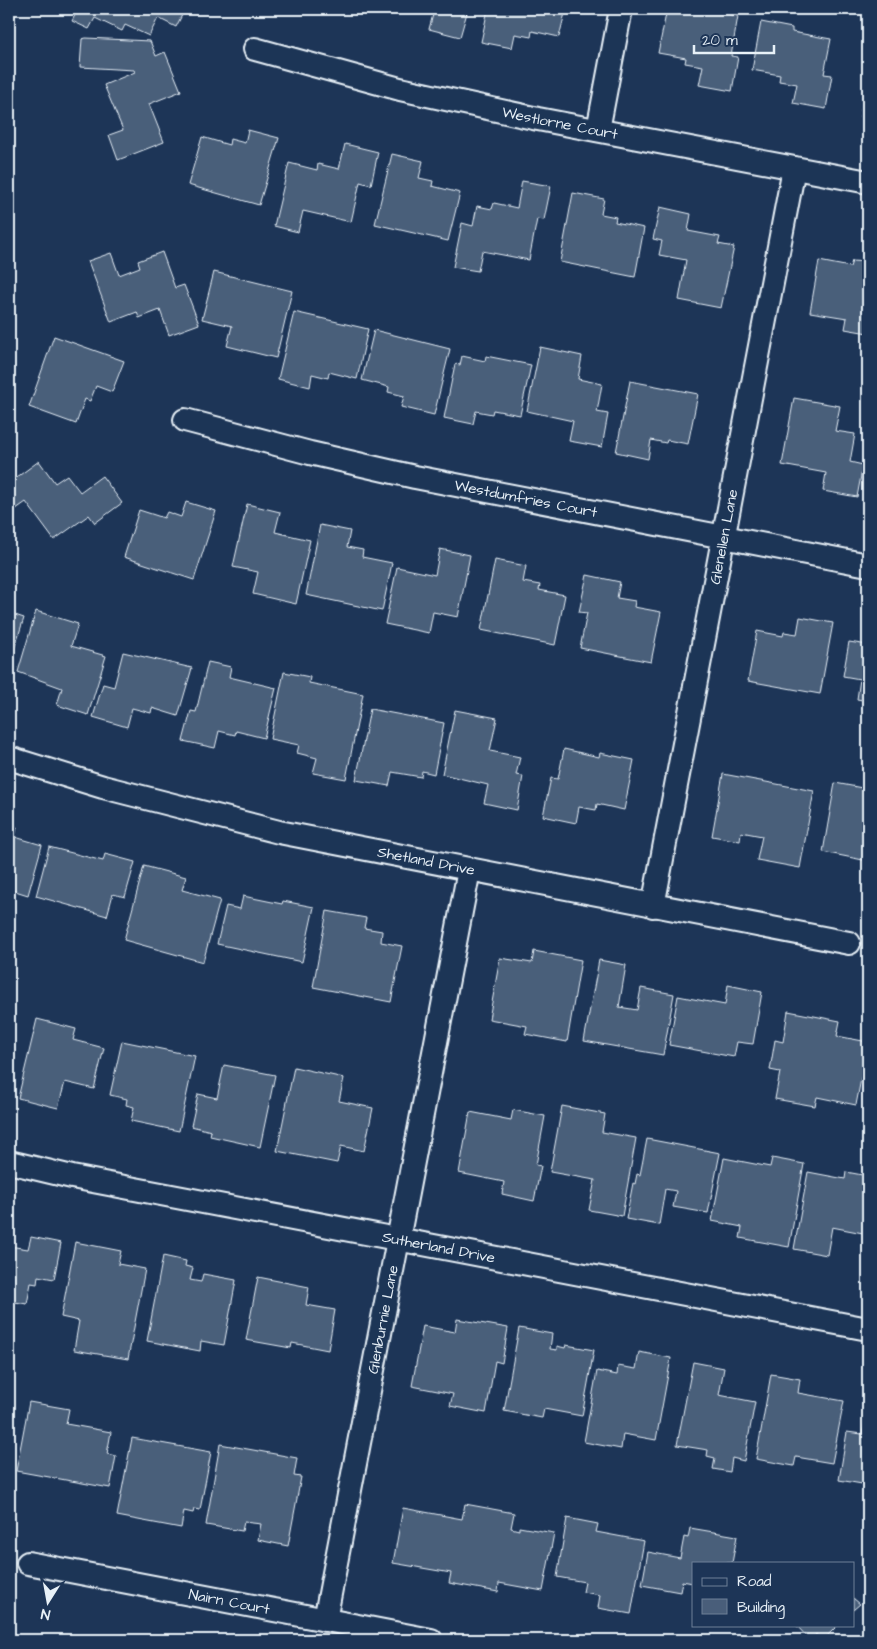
<svg xmlns="http://www.w3.org/2000/svg" width="877" height="1649" font-family="'Architects Daughter',sans-serif">
  <style>
    .building { fill: #495e7a; stroke: #e8f1f8 }
    .lines { fill: none; stroke-linecap: round; stroke-linejoin: round }
    .street-casing { stroke: #e8f1f8; stroke-width: 26 }
    .street { stroke: #1d3557; stroke-width: 22 }
    .labels { text-anchor: middle; dominant-baseline: central; stroke-width: 4; stroke-linejoin: round; paint-order: stroke }
    .street-label { font-size: 15px; fill: #e8f1f8; stroke: #1d3557 }
  </style>
  <rect width="100%" height="100%" fill="#1d3557"/>
  <filter id="ink" filterUnits="userSpaceOnUse"><feTurbulence type="fractalNoise" baseFrequency=".02" numOctaves="2"/><feDisplacementMap in="SourceGraphic" scale="10" xChannelSelector="R" yChannelSelector="G"/><feConvolveMatrix kernelMatrix="1 2 1 2 8 2 1 2 1" color-interpolation-filters="sRGB"/></filter>
  <g filter="url(#ink)">
    <g class="building">
      <polygon points="78,9 185,9 176,27 158,18 149,36 125,25 122,31 95,18 89,29 72,21"/>
      <polygon points="426,9 468,9 460,37 429,29 434,11"/>
      <polygon points="488,9 566,9 559,37 532,31 531,37 515,34 512,48 481,42"/>
      <polygon points="667,9 698,9 738,16 731,56 738,57 732,91 699,85 703,66 685,63 686,58 658,53"/>
      <polygon points="761,22 792,28 792,32 831,39 824,74 832,75 826,109 793,103 797,84 779,81 780,75 752,70"/>
      <polygon points="86,38 150,41 156,56 165,52 181,91 149,104 164,142 118,160 109,135 123,130 104,85 135,72 134,70 80,67 82,39"/>
      <polygon points="868,71 868,118 860,117"/>
      <polygon points="248,130 279,138 259,205 188,185 202,137 229,145 230,139 245,143"/>
      <polygon points="345,144 378,152 371,185 360,182 351,222 303,211 298,232 274,226 289,163 317,170 318,164 339,169"/>
      <polygon points="392,154 423,161 419,178 433,181 432,186 460,193 448,241 375,224"/>
      <polygon points="522,181 551,186 544,220 537,219 529,260 482,251 478,271 453,267 462,223 473,226 477,206 492,209 494,203 517,208"/>
      <polygon points="573,193 604,199 601,214 616,217 615,222 644,228 635,277 560,262"/>
      <polygon points="660,207 691,214 688,231 720,237 718,244 734,247 721,308 679,300 686,260 659,255 662,241 653,239"/>
      <polygon points="162,252 175,288 184,285 199,324 169,335 160,310 139,318 137,312 111,322 88,261 111,253 119,275 140,267 138,261"/>
      <polygon points="819,261 850,267 852,261 868,262 868,333 845,329 847,318 810,312"/>
      <polygon points="214,272 292,291 276,358 227,346 232,326 202,319"/>
      <polygon points="294,312 368,329 357,379 329,372 328,378 312,374 310,387 278,379"/>
      <polygon points="374,330 450,349 434,415 401,407 404,396 388,392 389,387 362,380"/>
      <polygon points="54,336 124,361 112,392 96,386 90,401 85,399 76,424 29,407"/>
      <polygon points="540,347 582,356 578,379 602,384 597,412 608,414 602,447 569,441 573,421 527,411"/>
      <polygon points="462,356 485,361 486,356 531,365 520,415 493,410 492,414 476,411 473,424 444,418 455,364 460,365"/>
      <polygon points="630,381 698,394 688,444 667,440 666,443 651,440 648,459 616,452"/>
      <polygon points="794,398 840,406 835,431 855,434 850,462 863,465 857,497 823,491 826,473 782,465"/>
      <polygon points="39,461 55,483 67,475 80,492 102,476 122,503 95,523 89,515 54,540 26,502 9,514 9,483"/>
      <polygon points="186,502 216,511 194,580 124,557 139,510 164,518 167,512 181,517"/>
      <polygon points="247,504 280,512 275,532 310,540 296,604 253,594 258,572 233,567"/>
      <polygon points="320,525 350,531 347,547 363,550 362,557 392,563 382,611 306,595"/>
      <polygon points="440,549 470,555 458,617 433,612 429,633 385,624 397,567 435,575"/>
      <polygon points="495,560 526,566 523,582 540,585 539,590 565,595 555,645 481,630"/>
      <polygon points="587,575 620,582 617,598 635,601 634,607 661,612 651,662 580,648 587,613 579,612"/>
      <polygon points="36,611 78,624 71,646 106,656 88,715 57,705 62,688 18,672"/>
      <polygon points="9,613 24,618 9,665"/>
      <polygon points="800,617 833,623 820,694 748,681 757,631 783,636 784,632 797,634"/>
      <polygon points="849,642 868,645 868,701 857,699 860,679 843,676"/>
      <polygon points="123,652 192,668 178,716 152,708 151,713 132,708 127,727 93,717 103,684 114,687"/>
      <polygon points="208,662 231,667 229,677 276,688 264,738 236,731 235,735 219,731 215,748 183,741 191,711 196,712"/>
      <polygon points="284,672 310,677 309,683 363,694 346,779 313,773 317,758 297,753 299,745 270,739"/>
      <polygon points="370,709 444,723 434,774 422,771 421,777 392,772 389,786 356,780"/>
      <polygon points="455,710 497,718 490,751 520,757 516,775 523,776 517,810 484,803 488,785 442,774"/>
      <polygon points="564,749 599,757 600,753 634,760 624,810 597,804 596,810 579,807 576,823 543,816 551,778 558,779"/>
      <polygon points="723,774 814,791 800,868 757,860 762,836 741,832 740,841 712,836"/>
      <polygon points="835,783 868,789 868,861 823,852"/>
      <polygon points="9,825 17,827 15,837 42,845 28,895 9,889"/>
      <polygon points="49,847 103,861 105,854 135,862 125,897 113,894 107,916 36,896"/>
      <polygon points="144,866 186,877 182,890 220,900 203,962 124,940"/>
      <polygon points="243,896 282,904 283,901 314,907 302,962 217,944 226,906 240,909"/>
      <polygon points="327,911 366,918 364,928 382,931 381,942 402,946 391,1002 313,987"/>
      <polygon points="534,951 581,960 567,1042 525,1034 527,1026 489,1019 500,958 532,963"/>
      <polygon points="599,960 626,965 619,1007 637,1010 641,988 674,994 663,1055 584,1041"/>
      <polygon points="728,985 762,992 753,1044 737,1042 734,1057 669,1045 678,996 725,1005"/>
      <polygon points="788,1011 840,1021 837,1036 868,1042 856,1105 817,1097 815,1106 775,1099 780,1072 770,1070 775,1040 783,1042"/>
      <polygon points="37,1019 76,1029 73,1040 104,1048 94,1089 65,1082 58,1108 18,1098"/>
      <polygon points="122,1041 195,1056 179,1131 131,1121 134,1107 126,1105 127,1099 110,1095"/>
      <polygon points="9,1055 14,1056 9,1075"/>
      <polygon points="224,1065 275,1075 260,1147 210,1136 211,1131 191,1126 198,1094 217,1098"/>
      <polygon points="294,1067 344,1078 339,1101 373,1108 364,1151 341,1146 337,1163 277,1151"/>
      <polygon points="562,1106 605,1114 602,1132 636,1138 622,1216 589,1210 595,1180 550,1172"/>
      <polygon points="513,1110 545,1116 536,1165 541,1166 534,1201 502,1194 504,1182 459,1173 470,1112 511,1120"/>
      <polygon points="647,1139 720,1153 708,1213 673,1207 676,1191 665,1189 659,1225 626,1219 633,1183 635,1184 637,1174 640,1175"/>
      <polygon points="724,1158 770,1167 772,1158 804,1164 789,1247 740,1238 742,1227 712,1221"/>
      <polygon points="808,1172 845,1179 846,1172 868,1176 868,1234 832,1227 827,1255 794,1249"/>
      <polygon points="31,1237 61,1243 54,1279 38,1276 37,1284 31,1283 27,1304 9,1301 9,1246 28,1249"/>
      <polygon points="75,1242 121,1251 118,1264 145,1269 128,1359 74,1350 79,1321 61,1317"/>
      <polygon points="163,1256 186,1261 185,1266 193,1268 190,1280 201,1282 203,1274 236,1280 224,1345 201,1341 200,1351 147,1341"/>
      <polygon points="258,1277 309,1287 306,1305 335,1310 328,1350 292,1343 291,1348 246,1340"/>
      <polygon points="457,1319 508,1328 502,1363 495,1361 486,1413 450,1406 453,1394 412,1386 423,1326 455,1332"/>
      <polygon points="519,1328 552,1334 550,1349 557,1350 557,1346 565,1348 566,1345 594,1350 582,1416 544,1409 542,1418 504,1411"/>
      <polygon points="639,1352 671,1358 656,1440 623,1434 621,1449 584,1442 597,1371 617,1375 618,1366 636,1369"/>
      <polygon points="693,1362 724,1368 719,1395 755,1402 744,1461 732,1458 730,1472 713,1469 715,1458 707,1456 708,1450 677,1445"/>
      <polygon points="771,1374 800,1379 798,1393 844,1401 832,1463 796,1457 794,1466 756,1459"/>
      <polygon points="29,1402 69,1409 66,1424 111,1432 107,1454 116,1456 110,1488 16,1471"/>
      <polygon points="865,1421 868,1422 868,1485 839,1480 847,1432 862,1434"/>
      <polygon points="132,1438 211,1452 200,1510 194,1509 193,1513 184,1511 181,1528 117,1516"/>
      <polygon points="220,1444 297,1458 294,1476 301,1477 288,1546 258,1540 261,1524 244,1522 242,1531 206,1525"/>
      <polygon points="465,1504 514,1513 511,1528 519,1530 519,1527 554,1533 543,1591 499,1583 498,1592 449,1583 451,1573 393,1563 403,1508 462,1519"/>
      <polygon points="567,1518 598,1524 596,1532 644,1541 631,1614 598,1608 600,1595 583,1592 585,1582 557,1577"/>
      <polygon points="690,1528 737,1536 732,1563 693,1563 693,1583 682,1581 680,1592 642,1585 648,1552 680,1558 684,1537 688,1538"/>
      <polygon points="853,1598 860,1604 853,1610"/>
      <polygon points="796,1625 838,1625 823,1640 816,1634 810,1640"/>
    </g>
    <g class="lines">
      <defs>
        <g id="street">
          <path id="s1" d="M255 49 400 89 538 119 868 182"/>
          <polyline points="598,130 621,9"/>
          <path id="s2" d="M185 420 310 453 415 477 868 565"/>
          <path id="s3" d="M9 758 103 787 279 832 849 943"/>
          <path id="s4" d="M653 906 794 168"/>
          <path id="s5" d="M9 1162 72 1177 868 1329"/>
          <path id="s6" d="M28 1563 431 1640"/>
          <path id="s7" d="M325 1620 469 870"/>
        </g>
      </defs>
      <use href="#street" class="street-casing"/>
      <use href="#street" class="street"/>
    </g>
  </g>
  <g class="labels">
    <g class="street-label">
      <text stroke="none"><textPath href="#s1" startOffset="314">Westlorne Court</textPath></text>
      <text stroke="none"><textPath href="#s2" startOffset="350">Westdumfries Court</textPath></text>
      <text stroke="none"><textPath href="#s4" startOffset="376">Glenellen Lane</textPath></text>
      <text stroke="none"><textPath href="#s3" startOffset="430">Shetland Drive</textPath></text>
      <text stroke="none"><textPath href="#s5" startOffset="438">Sutherland Drive</textPath></text>
      <text stroke="none"><textPath href="#s7" startOffset="306">Glenburnie Lane</textPath></text>
      <text stroke="none"><textPath href="#s6" startOffset="205">Nairn Court</textPath></text>
    </g>
  </g>
  <rect width="877" height="1649" fill="none" stroke="#1d3557" stroke-width="30"/>
  <rect x="15" y="15" width="847" height="1619" fill="none" stroke="#e8f1f8" stroke-width="2" filter="url(#ink)"/>
  <rect x="692" y="1562" width="162" height="65" fill="#1d3557" stroke="#6e8097"/>
  <rect x="702" y="1578" width="25" height="8" fill="#1d3557" stroke="#6e8097"/>
  <text x="737" y="1586" font-size="15" fill="#e8f1f8">Road</text>
  <rect x="702" y="1599" width="25" height="15" fill="#495e7a" stroke="#6e8097"/>
  <text x="737" y="1612" font-size="15" fill="#e8f1f8">Building</text>
  <g transform="translate(48 1602) rotate(191)" stroke="#1d3557" stroke-width="4" paint-order="stroke">
  <path d="M0-4L9 19L0 12L-9 19Z" fill="#e8f1f8"/>
  <text y="-8" font-size="14" font-weight="bold" text-anchor="middle" fill="#e8f1f8">N</text>
  </g>
  <path d="M694 45v8h80v-8" fill="none" stroke="#e8f1f8" stroke-width="2.5"/>
  <text x="702" y="45" font-size="15" fill="#e8f1f8" stroke="#1d3557" stroke-width="4" paint-order="stroke">20 m</text>
</svg>
